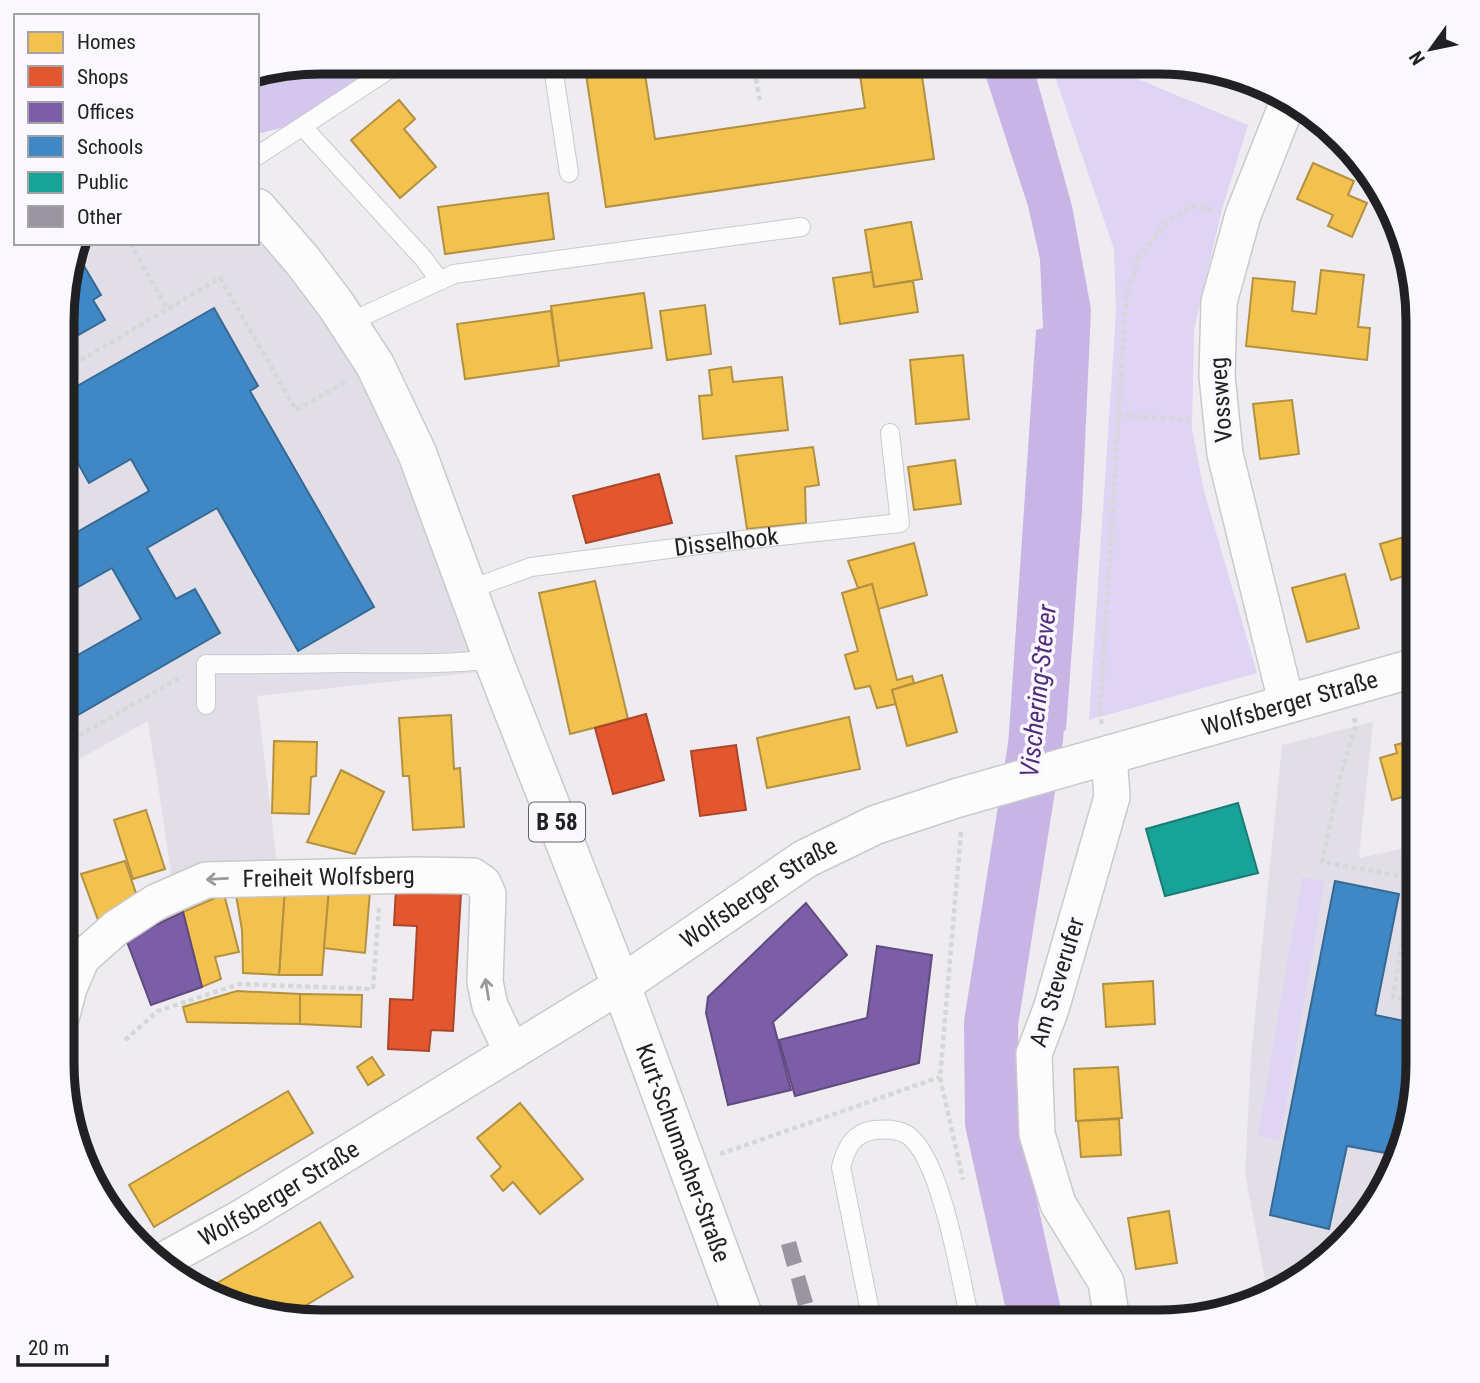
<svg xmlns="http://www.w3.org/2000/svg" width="1480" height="1383" font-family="'Roboto Condensed',sans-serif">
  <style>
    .built { fill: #e2dee7 }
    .green { fill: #e0d4f4 }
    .forest { fill: #d5c6ee }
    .water { fill: #c8b5e6 }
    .homes { fill: #f2c14e; stroke: #b39141; stroke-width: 2 }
    .shops { fill: #e4572e; stroke: #aa462a; stroke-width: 2 }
    .offices { fill: #7b5ea7; stroke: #604b7f; stroke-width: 2 }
    .schools { fill: #3f88c5; stroke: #366994; stroke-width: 2 }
    .public { fill: #17a398; stroke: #1a7c75; stroke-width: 2 }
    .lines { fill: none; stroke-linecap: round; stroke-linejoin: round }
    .river { stroke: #c8b5e6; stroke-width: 54 }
    .building { fill: #9b95a2 }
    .lane-casing { stroke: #cac9cb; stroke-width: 20 }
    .street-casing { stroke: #cac9cb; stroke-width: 38 }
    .secondary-casing { stroke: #cac9cb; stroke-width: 41 }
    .primary-casing { stroke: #cac9cb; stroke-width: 41 }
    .path { stroke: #d7d7d7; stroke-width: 4.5; stroke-dasharray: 5 3.5; stroke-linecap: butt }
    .lane { stroke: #fcfcfd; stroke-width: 18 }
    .street { stroke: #fcfcfd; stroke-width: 35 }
    .secondary { stroke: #fcfcfd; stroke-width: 38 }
    .primary { stroke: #fcfcfd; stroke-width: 38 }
    .oneway { stroke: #99999a }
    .labels { text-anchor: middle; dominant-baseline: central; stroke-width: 7; stroke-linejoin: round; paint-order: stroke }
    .shield { fill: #faf8fe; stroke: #626164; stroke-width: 2 }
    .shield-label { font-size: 23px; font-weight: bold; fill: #212022 }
    .street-label { font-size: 24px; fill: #212022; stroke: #faf8fe }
    .water-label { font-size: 26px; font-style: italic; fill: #522d7d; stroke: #faf8fe }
    .rim { fill: none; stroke: #212022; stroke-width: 9 }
  </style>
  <rect width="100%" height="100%" fill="#eeecf0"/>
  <g class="built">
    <polygon points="257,225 372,375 480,672 257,696 278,872 172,877 148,721 63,768 66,270 76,243 257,243"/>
    <polygon points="1373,722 1359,858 1419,845 1419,1063 1392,1177 1330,1258 1268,1296 1245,1173 1251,1056 1282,745"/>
  </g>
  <g class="green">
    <polygon points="1050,62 1097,62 1248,125 1222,209 1194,330 1192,429 1204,491 1257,673 1089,720 1116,313 1114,249"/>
    <polygon points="1302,877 1325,881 1280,1140 1258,1136"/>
  </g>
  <polygon class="forest" points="321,61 394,61 305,122 257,134 257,72"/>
  <polygon class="water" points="981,62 1032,62 1072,206 1091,309 1082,511 1066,730 1008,747 1036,330 1043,328 1040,259 1028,206"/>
  <g class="homes">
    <polygon points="584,61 643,61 655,139 865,108 858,62 920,62 934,159 606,207"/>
    <polygon points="399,100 415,119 404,129 436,167 400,198 351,140"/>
    <polygon points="1319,123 1339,138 1317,129"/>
    <polygon points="1313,163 1354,181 1348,195 1367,203 1352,237 1328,226 1333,215 1297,199"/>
    <polygon points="548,193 554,239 445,254 438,207"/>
    <polygon points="911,222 922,279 874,287 865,230"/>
    <polygon points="1321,270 1364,275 1358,327 1370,328 1367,360 1246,346 1253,278 1295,282 1292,311 1316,314"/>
    <polygon points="872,272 874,287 913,281 918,312 840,324 833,278"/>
    <polygon points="644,293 652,348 558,361 551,306"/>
    <polygon points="705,305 711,354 667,360 660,311"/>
    <polygon points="551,311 559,366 465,379 457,324"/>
    <polygon points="963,355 969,419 916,424 910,360"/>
    <polygon points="731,367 733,382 782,377 788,430 703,439 699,396 712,395 709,370"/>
    <polygon points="1292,400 1299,454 1260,459 1253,404"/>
    <polygon points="813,447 819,485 805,487 806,523 747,529 736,456"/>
    <polygon points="955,460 961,504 914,510 908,467"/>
    <polygon points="1418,533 1418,588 1414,573 1391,580 1380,544"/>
    <polygon points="914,543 927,595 878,609 872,584 858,588 848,561"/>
    <polygon points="1345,574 1359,628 1307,642 1292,588"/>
    <polygon points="595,581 628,719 570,734 539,593"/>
    <polygon points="872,584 897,680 912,676 914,683 892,690 896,704 877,708 870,686 855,689 845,655 858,651 842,593"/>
    <polygon points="942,675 957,732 907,746 892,690"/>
    <polygon points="451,715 454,769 460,768 464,827 413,830 409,776 403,776 399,718"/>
    <polygon points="849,717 860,769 767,788 757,738"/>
    <polygon points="1414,740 1419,756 1419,792 1392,800 1380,758 1397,753 1395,745"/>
    <polygon points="274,741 317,742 316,776 311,777 309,814 272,813"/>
    <polygon points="341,770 384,792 355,854 307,842"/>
    <polygon points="146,810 165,869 133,879 114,820"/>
    <polygon points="125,861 139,902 98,920 81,874"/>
    <polygon points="285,887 329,889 322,975 279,975"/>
    <polygon points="285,887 279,975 243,973 242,930 235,889"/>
    <polygon points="329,889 370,891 365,953 324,948"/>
    <polygon points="63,892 80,942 62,948"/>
    <polygon points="224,894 239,952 215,957 221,979 202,987 183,912"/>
    <polygon points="1153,981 1155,1024 1106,1027 1103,984"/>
    <polygon points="237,991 300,994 300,1024 187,1022 183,1007"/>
    <polygon points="300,994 362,995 361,1027 300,1024"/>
    <polygon points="372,1057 384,1075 368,1085 357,1067"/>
    <polygon points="1118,1067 1122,1118 1076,1121 1074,1069"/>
    <polygon points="288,1091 313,1133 154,1227 129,1185"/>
    <polygon points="520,1103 583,1179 540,1214 513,1182 503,1191 491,1176 501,1167 477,1138"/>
    <polygon points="1119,1119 1121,1155 1081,1157 1078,1121"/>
    <polygon points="1169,1211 1177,1263 1136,1269 1128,1218"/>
    <polygon points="320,1222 353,1277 290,1315 211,1296 207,1289"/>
  </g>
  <g class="shops">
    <polygon points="659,474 672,523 586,543 573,496"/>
    <polygon points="646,714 664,780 613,794 595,728"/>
    <polygon points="736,745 746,810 700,816 691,751"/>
    <polygon points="396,888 461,893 453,1031 431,1030 429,1051 388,1049 390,999 413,1000 417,926 394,925"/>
  </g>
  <g class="offices">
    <polygon points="806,903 847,955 773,1022 791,1090 728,1105 706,1013 708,997"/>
    <polygon points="183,912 202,987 151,1005 126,939"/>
    <polygon points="877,946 932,955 919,1063 795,1096 779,1040 867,1018"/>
  </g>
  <g class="schools">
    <polygon points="74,249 101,295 93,300 105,320 66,342 66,270"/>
    <polygon points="214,308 258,386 250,391 374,607 298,651 217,508 147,548 176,599 195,589 220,633 64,723 64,663 141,619 112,568 64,595 65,539 149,491 131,459 89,483 65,440 65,393"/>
    <polygon points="1335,881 1399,894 1375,1015 1419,1024 1419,1063 1397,1155 1347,1146 1329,1229 1270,1215"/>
  </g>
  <polygon class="public" points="1238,803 1258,873 1165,896 1146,829"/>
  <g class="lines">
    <polyline class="river" points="1036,1321 992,1123 991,1023 1036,739 1042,666"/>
  </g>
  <g class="building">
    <polygon points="796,1241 802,1262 787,1267 781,1245"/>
    <polygon points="805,1275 813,1302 798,1306 791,1279"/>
  </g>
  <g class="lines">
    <defs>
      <g id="lane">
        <polyline points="552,61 569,173"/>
        <polyline points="303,127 423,258 440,281"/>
        <polyline points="257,156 402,61"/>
        <polyline points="348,323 454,274 801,227"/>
        <path id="s1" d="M468 590 531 567 706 544 900 523 890 433"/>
        <path d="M206 705V664C253 665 299 664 347 663 396 663 444 665 493 659"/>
        <path d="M872 1321 841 1167C846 1148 853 1133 874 1130 884 1129 897 1129 906 1134 941 1154 961 1281 970 1321"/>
      </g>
      <g id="street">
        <polyline points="1287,705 1225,454 1217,376 1219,302 1243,215 1289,99"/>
        <polyline points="1109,755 1112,797 1051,1009 1034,1054 1037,1134 1058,1204 1106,1282 1112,1321"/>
        <path id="s2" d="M62 1015 69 988 82 958 116 928 156 902 206 880 416 875 473 876 483 883 488 894 485 982 490 1006 512 1052"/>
        <path id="s3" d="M162 1261 244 1216 621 985"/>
      </g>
      <g id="secondary">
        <path id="s4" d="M621 985 805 859 875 825 957 798 1418 667"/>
      </g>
      <g id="primary">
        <path id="s5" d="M257 208 302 260 336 305 375 365 417 453 493 659 621 985 745 1321"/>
      </g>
    </defs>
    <use href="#lane" class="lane-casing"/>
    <use href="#street" class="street-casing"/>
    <use href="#secondary" class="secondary-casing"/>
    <use href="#primary" class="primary-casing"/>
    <g class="path">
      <polyline points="753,62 760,102"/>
      <polyline points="691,74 769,62"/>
      <polyline points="130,243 168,310"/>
      <polyline points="66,369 220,278 296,410 345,382"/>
      <polyline points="1118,415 1189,420"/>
      <polyline points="65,505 68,503 65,497"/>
      <polyline points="1354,718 1356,726 1340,777 1322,862 1412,878 1393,997 1419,1002"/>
      <polyline points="1102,724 1100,713 1126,297 1139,257 1166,223 1191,206 1212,210"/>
      <polyline points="64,744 183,676"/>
      <polyline points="961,832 940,1077 963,1180"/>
      <polyline points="125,1040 158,1011 239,984 373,989 379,908"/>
      <polyline points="720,1154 940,1077"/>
    </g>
    <use href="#lane" class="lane"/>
    <use href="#street" class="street"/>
    <use href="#secondary" class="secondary"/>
    <use href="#primary" class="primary"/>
  </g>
  <defs><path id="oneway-shaft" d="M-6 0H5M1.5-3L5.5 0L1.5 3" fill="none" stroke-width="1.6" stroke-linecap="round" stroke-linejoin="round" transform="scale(1.75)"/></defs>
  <g class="oneway">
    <use href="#oneway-shaft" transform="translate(217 879) rotate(177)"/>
    <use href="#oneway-shaft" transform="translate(487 989) rotate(-99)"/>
  </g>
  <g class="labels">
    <rect class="shield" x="529" y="802.5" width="56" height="39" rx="5"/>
    <g class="shield-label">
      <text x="557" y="822">B 58</text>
    </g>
    <g class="street-label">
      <text transform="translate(1221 400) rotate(-94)">Vossweg</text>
      <text stroke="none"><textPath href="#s1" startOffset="264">Disselhook</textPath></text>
      <text stroke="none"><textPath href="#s4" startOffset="733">Wolfsberger Straße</textPath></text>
      <text stroke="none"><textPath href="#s2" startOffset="331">Freiheit Wolfsberg</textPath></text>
      <text stroke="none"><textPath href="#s4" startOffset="166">Wolfsberger Straße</textPath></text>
      <text transform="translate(1057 982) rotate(-73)">Am Steverufer</text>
      <text stroke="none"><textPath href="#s5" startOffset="1043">Kurt-Schumacher-Straße</textPath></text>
      <text stroke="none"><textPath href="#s3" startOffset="135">Wolfsberger Straße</textPath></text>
    </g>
    <g class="water-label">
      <text transform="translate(1038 691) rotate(-84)">Vischering-Stever</text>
    </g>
  </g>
  <path d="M0 0H1480V1383H0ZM321 74H1159A247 247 0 0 1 1406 321V1063A247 247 0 0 1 1159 1310H321A247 247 0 0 1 74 1063V321A247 247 0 0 1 321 74Z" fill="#faf8fe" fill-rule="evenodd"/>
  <path class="rim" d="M321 74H1159A247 247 0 0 1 1406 321V1063A247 247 0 0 1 1159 1310H321A247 247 0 0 1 74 1063V321A247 247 0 0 1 321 74Z"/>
  <rect x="14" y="14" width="245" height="231" fill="#faf8fe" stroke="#a3a2a6" stroke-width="2"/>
  <rect x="28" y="32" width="35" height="21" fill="#f2c14e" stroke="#a3a2a6" stroke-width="2"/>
  <text x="77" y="49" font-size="21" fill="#212022">Homes</text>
  <rect x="28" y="66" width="35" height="21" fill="#e4572e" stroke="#a3a2a6" stroke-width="2"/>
  <text x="77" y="84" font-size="21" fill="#212022">Shops</text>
  <rect x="28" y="102" width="35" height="21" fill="#7b5ea7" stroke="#a3a2a6" stroke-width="2"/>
  <text x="77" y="119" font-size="21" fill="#212022">Offices</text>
  <rect x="28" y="136" width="35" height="21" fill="#3f88c5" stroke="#a3a2a6" stroke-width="2"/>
  <text x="77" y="154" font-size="21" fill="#212022">Schools</text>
  <rect x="28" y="172" width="35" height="21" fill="#17a398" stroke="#a3a2a6" stroke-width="2"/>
  <text x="77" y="189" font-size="21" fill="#212022">Public</text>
  <rect x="28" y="206" width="35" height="21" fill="#9b95a2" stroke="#a3a2a6" stroke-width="2"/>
  <text x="77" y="224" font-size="21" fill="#212022">Other</text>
  <g transform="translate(1431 49) rotate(237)" stroke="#faf8fe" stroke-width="5" paint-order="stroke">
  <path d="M0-5L12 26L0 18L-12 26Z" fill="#212022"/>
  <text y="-10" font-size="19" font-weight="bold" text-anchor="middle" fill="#212022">N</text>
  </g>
  <path d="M18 1355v10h89v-10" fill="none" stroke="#212022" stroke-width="3.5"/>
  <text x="28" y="1355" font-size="21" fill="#212022" stroke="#faf8fe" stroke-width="5" paint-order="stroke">20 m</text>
</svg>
